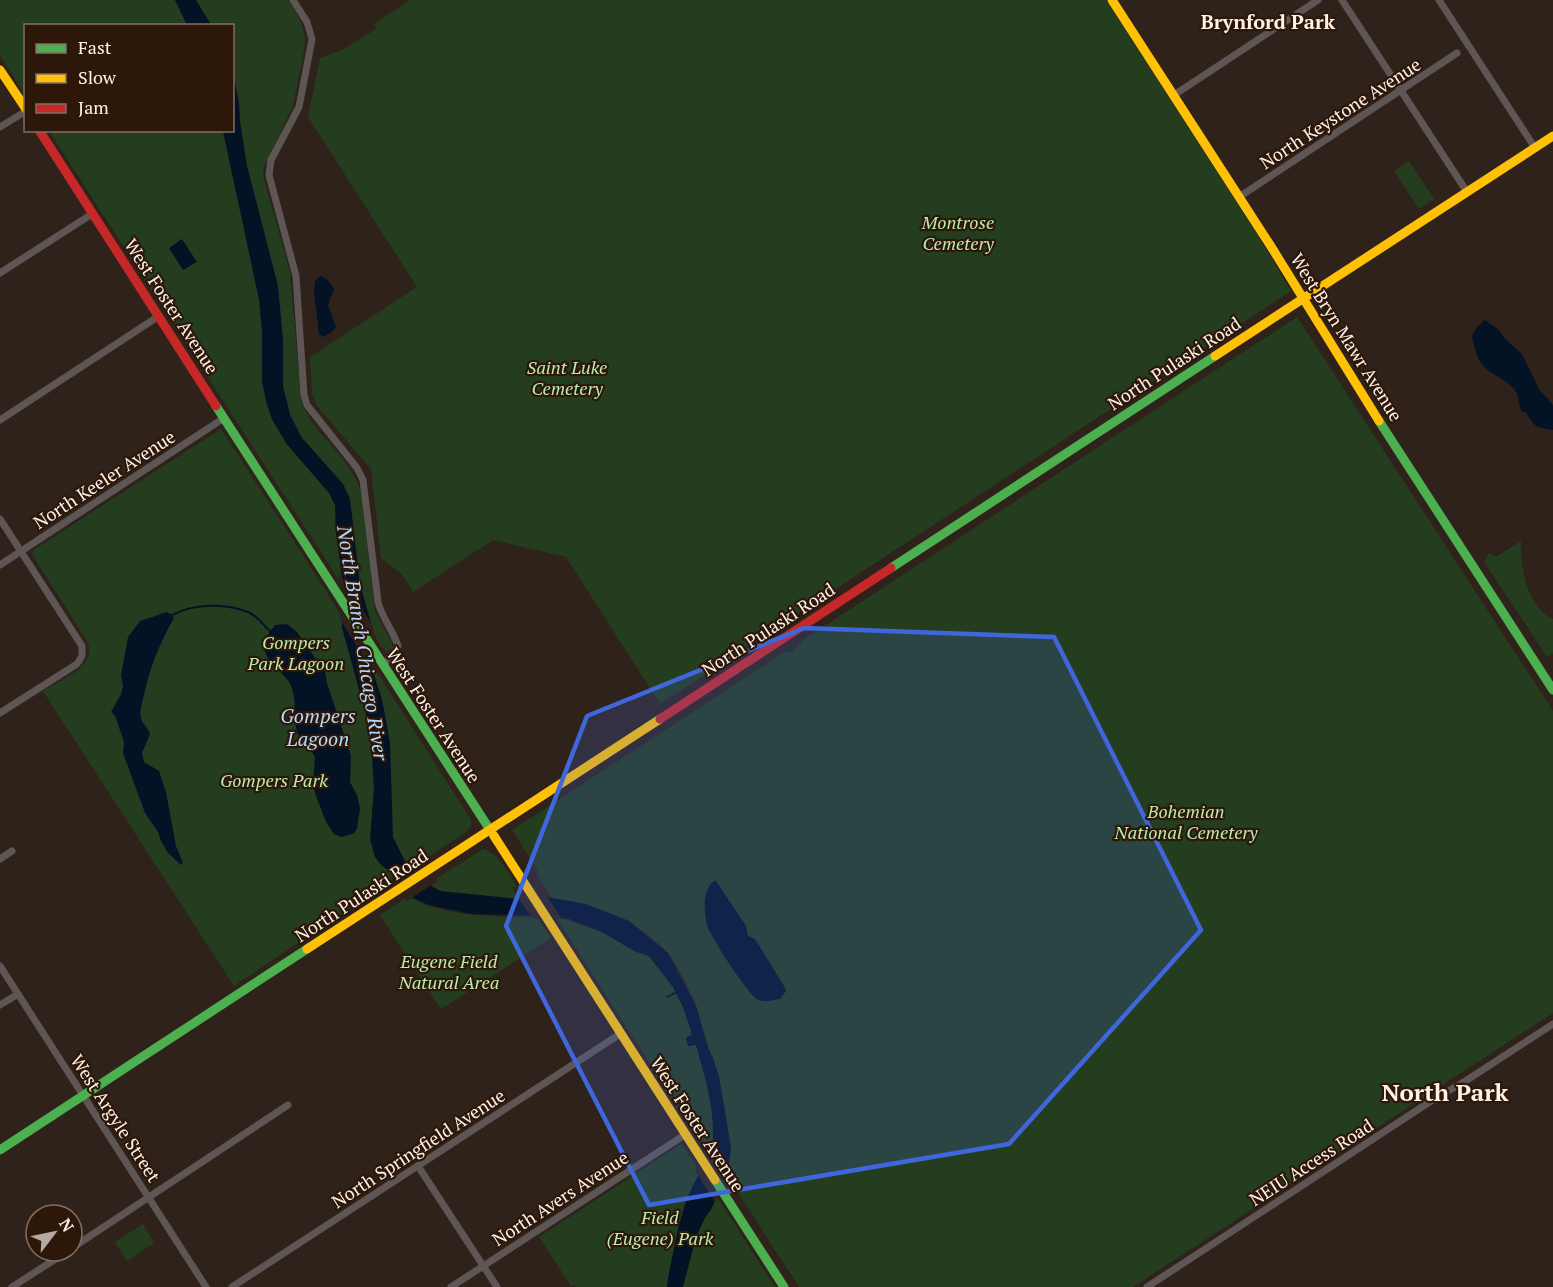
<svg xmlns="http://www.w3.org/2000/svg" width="1553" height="1287" font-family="'PT Serif',serif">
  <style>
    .green { fill: #253d1f }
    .water { fill: #041226 }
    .pier { fill: #2f221b }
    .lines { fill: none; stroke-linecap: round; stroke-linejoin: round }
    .stream { stroke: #041226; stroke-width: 2 }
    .street { stroke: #5d5654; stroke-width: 7 }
    .fast { stroke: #4caf50; stroke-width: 9 }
    .slow { stroke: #ffc107; stroke-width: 9 }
    .jam { stroke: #c62828; stroke-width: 9 }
    .marked { fill: #3f67db; fill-opacity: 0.2; stroke: #3f67db; stroke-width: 4.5; stroke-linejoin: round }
    .labels { text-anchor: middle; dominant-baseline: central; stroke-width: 4.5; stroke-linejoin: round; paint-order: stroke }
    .street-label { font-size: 18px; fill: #fff2ea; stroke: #2d1709 }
    .park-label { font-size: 18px; font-style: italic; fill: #b7edae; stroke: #2d1709 }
    .neighbourhood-label { font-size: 20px; font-weight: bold; fill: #fff2ea; stroke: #2d1709 }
    .water-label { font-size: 20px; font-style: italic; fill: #b6d8fb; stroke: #2d1709 }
    .district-label { font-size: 24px; font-weight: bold; fill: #fff2ea; stroke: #2d1709 }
  </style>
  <rect width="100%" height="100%" fill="#2f221b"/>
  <g class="green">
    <polygon points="0,0 175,0 187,25 26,26 25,95 0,55"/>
    <path d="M196 0H288C298 15 306 27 305 46L293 106 263 169 264 179 290 272 301 400C310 432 351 456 361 492L375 611 392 643V648L387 652C360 629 354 535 350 499L343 484 302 438 290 415 283 386 278 286 247 166 240 122 239 103 233 74 232 26 211 25Z"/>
    <polygon points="410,0 1106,0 1257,234 1291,291 660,704 566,557 493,540 413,592 402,574 381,558 371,469 317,406 312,393 310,357 417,287 308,117 320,58 342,50 376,29 374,24"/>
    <polygon points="49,131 223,131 259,299 262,331 262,381 266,401 272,419 286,443 329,493 335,505 336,533 342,577 339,574 339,580"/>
    <polygon points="1409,161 1434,199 1419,209 1394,171"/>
    <path d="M1297 317 1553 711V1013L1133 1287H799L733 1185 736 1183 727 1169C736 1144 719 1085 713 1058 705 1041 702 1022 696 1005 690 990 677 963 667 952 636 920 595 903 552 898L538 877 537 869 512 830 783 653 792 651 803 640Z"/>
    <path d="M221 429 319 580 340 614 341 621 374 674 375 669 471 820V826L466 832 424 860 422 857 391 877 392 880 234 986 43 691C60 680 99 666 87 641L32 554 35 549Z"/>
    <path d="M1521 541C1520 567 1527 607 1553 619V653L1547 657 1484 562 1489 553 1496 557Z"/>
    <path d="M483 849C499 853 509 874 517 887H512L519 899C494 897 452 899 431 886L438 881 436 879Z"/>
    <path d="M413 898C444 918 501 916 537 918L551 938 441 1009 380 915 405 899 407 901Z"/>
    <path d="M561 918 602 932 634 951 649 956 673 987 683 1007 692 1035 689 1046 696 1045C705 1076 718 1117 711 1150L706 1143 704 1147 686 1120 557 919Z"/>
    <polygon points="681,1144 697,1166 695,1171 715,1202 717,1197 775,1287 576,1287 574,1285 571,1286 539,1237"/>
    <polygon points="143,1224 154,1243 127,1261 115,1242"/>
  </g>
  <g class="water">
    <polygon points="175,0 196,0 211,25 187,25"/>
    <path d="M233 74 239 103 240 122 247 166 278 286 283 339V386L290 415 302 438 343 484 350 499 360 584 371 623 374 675 382 699 390 743 393 837 405 861 431 886 440 891 519 899 552 898 586 904 629 921 668 953 696 1006 708 1048 713 1058 719 1076 731 1148 729 1163 712 1208 705 1218 696 1237 683 1287H667L668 1278C674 1251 678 1220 689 1194 696 1177 711 1158 713 1140 715 1109 704 1074 696 1045L688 1046 686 1038 692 1034 683 1007 673 987 649 956 634 951 602 932 569 919 546 916 470 914 429 905 413 898 402 881 381 865 375 857 370 839 374 787 370 729 342 628V577L336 533 335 505 329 493 286 443 272 419 266 401 262 381V331L259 299 223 131 232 130Z"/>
    <polygon points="182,239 197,262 183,270 169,248"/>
    <polygon points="321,276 328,280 334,289 328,305 336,327 332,332 323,337 319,334 314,292 315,281"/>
    <path d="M1485 320 1499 330 1504 338 1522 354 1539 389 1553 405V430C1534 427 1537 428 1525 412H1522C1518 404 1520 397 1515 390 1506 378 1489 375 1481 363 1476 356 1474 344 1472 336L1476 328Z"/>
    <path d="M167 612 172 615 174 618C160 643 150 666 144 695 142 703 139 711 141 718 142 724 148 727 150 734L142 753 144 762 159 771 166 792 176 846 183 863 181 865 168 853 161 841 158 832 145 813 123 753 124 742 115 716 111 712 121 694 123 686 121 675 128 637 140 621Z"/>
    <path d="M287 624 297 632 325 672 327 683 351 756 350 782 357 795 360 808 357 829 353 834 341 837 334 834 326 822 316 796 313 784 315 757C311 748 302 743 298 734 292 718 298 699 290 684 283 671 264 662 264 645 264 638 271 631 275 625Z"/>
    <path d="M714 881H716L746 926 748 936 755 939 784 986 786 991 780 999C774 1000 764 1003 757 999 748 994 710 936 707 925 704 912 702 890 714 881Z"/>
  </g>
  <g class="pier">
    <polygon points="339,573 373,626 375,675 341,621"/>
    <polygon points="412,864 433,884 410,899 400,884 392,877"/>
    <polygon points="546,895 562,919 531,917 517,896"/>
    <polygon points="708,1146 726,1174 715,1202 696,1172"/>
  </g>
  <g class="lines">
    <g class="stream">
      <path d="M172 615C195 603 227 603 250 613 258 617 264 626 271 632"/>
      <polyline points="667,997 677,992"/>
    </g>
    <g class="street">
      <path d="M293 0 307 22 312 39 299 107 271 160 269 175 296 276 304 395 307 405 357 468 363 480 378 602C382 618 393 630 398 646L383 666"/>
      <polyline points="1342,0 1467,192"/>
      <polyline points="1439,0 1535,148"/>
      <polyline points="1174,95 1318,0"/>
      <polyline points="0,127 26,111"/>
      <polyline points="1239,197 1457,53"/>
      <polyline points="0,273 92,214"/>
      <polyline points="0,420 159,316"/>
      <polyline points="0,519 82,646 82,656 77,664 0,713"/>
      <polyline points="0,565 224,418"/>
      <polyline points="0,859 12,851"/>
      <polyline points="0,966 206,1287"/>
      <polyline points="0,1005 18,994"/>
      <polyline points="418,1166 497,1287"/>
      <polyline points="72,1248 288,1105"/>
      <polyline points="12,1287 68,1251"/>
      <polyline points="232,1287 620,1034"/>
      <polyline points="451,1287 686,1134"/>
      <polyline points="1147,1287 1428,1103 1467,1080 1553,1024"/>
    </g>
    <g class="fast">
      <polyline points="216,406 494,836"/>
      <polyline points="1379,421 1553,690"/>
      <polyline points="891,568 1215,356"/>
      <polyline points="0,1150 307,949"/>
      <polyline points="715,1180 784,1287"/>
    </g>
    <g class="slow">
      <polyline points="1112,0 1272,248 1379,421"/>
      <polyline points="0,70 26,109"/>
      <polyline points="1215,356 1553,136"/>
      <polyline points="494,836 715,1180"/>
      <polyline points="307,949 660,719"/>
    </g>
    <g class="jam">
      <polyline points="39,130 216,406"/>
      <polyline points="660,719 891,568"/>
    </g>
  </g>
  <path class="marked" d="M804 628 1054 637 1201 930 1009 1144 649 1205 506 926 587 716Z"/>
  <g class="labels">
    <g class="street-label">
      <text transform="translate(1340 113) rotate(-33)">North Keystone Avenue</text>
      <text transform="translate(172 306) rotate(57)">West Foster Avenue</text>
      <text transform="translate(1347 337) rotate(58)">West Bryn Mawr Avenue</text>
      <text transform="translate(1174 363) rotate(-33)">North Pulaski Road</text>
      <text transform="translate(104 479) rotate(-33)">North Keeler Avenue</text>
      <text transform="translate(768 629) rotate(-33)">North Pulaski Road</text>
      <text transform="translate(434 715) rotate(57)">West Foster Avenue</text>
      <text transform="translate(361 895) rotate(-33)">North Pulaski Road</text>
      <text transform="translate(116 1118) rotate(57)">West Argyle Street</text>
      <text transform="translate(698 1124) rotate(57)">West Foster Avenue</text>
      <text transform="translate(418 1148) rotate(-33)">North Springfield Avenue</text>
      <text transform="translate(1311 1162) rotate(-33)">NEIU Access Road</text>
      <text transform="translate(560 1198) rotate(-33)">North Avers Avenue</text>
    </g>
    <g class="park-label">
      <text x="958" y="222">Montrose<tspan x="958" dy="21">Cemetery</tspan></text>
      <text x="567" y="367">Saint Luke<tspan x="567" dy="21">Cemetery</tspan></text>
      <text x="296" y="642">Gompers<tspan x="296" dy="21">Park Lagoon</tspan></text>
      <text x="274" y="780">Gompers Park</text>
      <text x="1186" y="811">Bohemian<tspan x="1186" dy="21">National Cemetery</tspan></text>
      <text x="449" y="961">Eugene Field<tspan x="449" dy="21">Natural Area</tspan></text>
      <text x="660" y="1217">Field<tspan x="660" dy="21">(Eugene) Park</tspan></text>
    </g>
    <g class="neighbourhood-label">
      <text x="1268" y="21">Brynford Park</text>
    </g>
    <g class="water-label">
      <text transform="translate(363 643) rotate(81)">North Branch Chicago River</text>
      <text x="318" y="715">Gompers<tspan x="318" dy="23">Lagoon</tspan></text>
    </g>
    <g class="district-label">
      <text x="1445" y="1092">North Park</text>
    </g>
  </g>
  <rect x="24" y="24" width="210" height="108" fill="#2d1709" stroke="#816f63" stroke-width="1.5"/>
  <rect x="36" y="44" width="30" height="9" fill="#4caf50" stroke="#816f63" stroke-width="1.5"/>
  <text x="78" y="54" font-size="18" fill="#fff2ea">Fast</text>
  <rect x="36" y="74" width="30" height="9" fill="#ffc107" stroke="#816f63" stroke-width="1.5"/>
  <text x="78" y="84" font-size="18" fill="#fff2ea">Slow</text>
  <rect x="36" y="104" width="30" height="9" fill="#c62828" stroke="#816f63" stroke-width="1.5"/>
  <text x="78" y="114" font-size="18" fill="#fff2ea">Jam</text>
  <g transform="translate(54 1233) rotate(58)"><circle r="28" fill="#2d1709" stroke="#816f63" stroke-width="1.5"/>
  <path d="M0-4.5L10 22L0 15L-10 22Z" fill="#b6a9a2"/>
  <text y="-9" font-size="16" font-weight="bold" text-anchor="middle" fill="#fff2ea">N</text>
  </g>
</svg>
